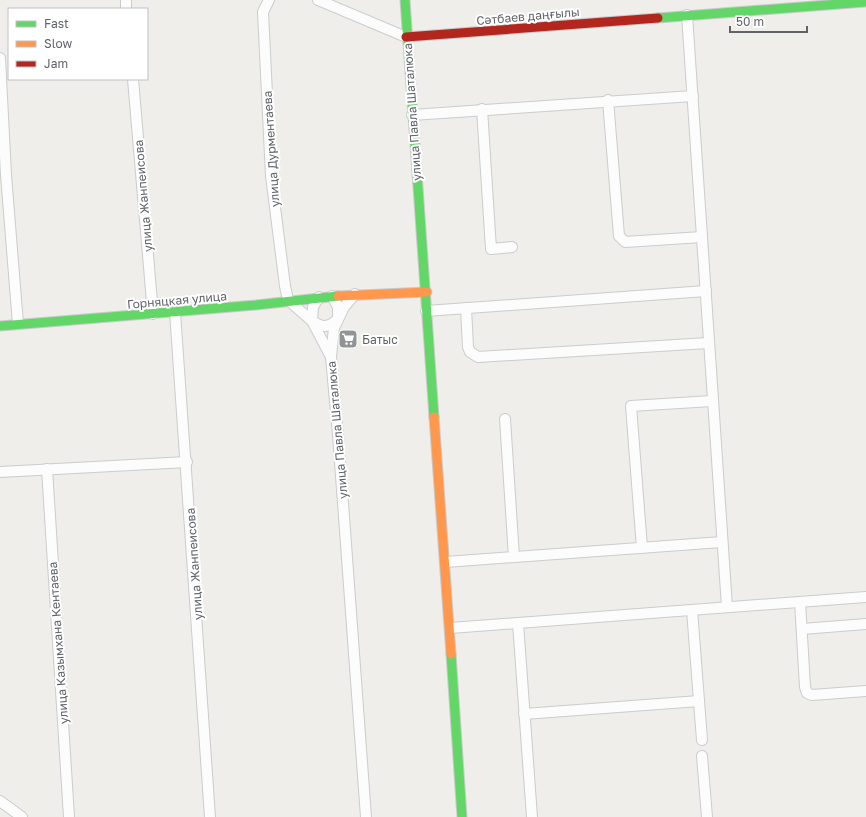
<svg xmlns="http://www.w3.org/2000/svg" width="866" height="817" font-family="'Golos Text',sans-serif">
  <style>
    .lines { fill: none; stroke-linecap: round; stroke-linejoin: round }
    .street-casing { stroke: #cbcccc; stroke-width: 12 }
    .fast-casing { stroke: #cacacb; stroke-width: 11 }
    .slow-casing { stroke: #cacacb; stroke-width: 11 }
    .jam-casing { stroke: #cacacb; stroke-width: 11 }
    .street { stroke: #fdfcfc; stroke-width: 10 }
    .fast { stroke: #63d668; stroke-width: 9 }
    .slow { stroke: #ff974d; stroke-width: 9 }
    .jam { stroke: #b3261e; stroke-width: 9 }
    .labels { text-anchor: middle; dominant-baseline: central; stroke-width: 4; stroke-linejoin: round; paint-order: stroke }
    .street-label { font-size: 12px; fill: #5f6368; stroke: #fff }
    .poi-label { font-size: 12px; fill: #5f6368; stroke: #fff; text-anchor: start }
  </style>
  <rect width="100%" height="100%" fill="#efeeea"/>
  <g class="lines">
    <defs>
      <g id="street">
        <polyline points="126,0 126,9"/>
        <polyline points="269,0 263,12 271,176 285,286 288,300 312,321 331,357"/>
        <polyline points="318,0 406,37"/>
        <polyline points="687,15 727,607"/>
        <polyline points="0,58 6,175 18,324"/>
        <polyline points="133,79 153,314"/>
        <polyline points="608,100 619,236 625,242 702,237"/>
        <polyline points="482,109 491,249 512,247"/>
        <polyline points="412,115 693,96"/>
        <polyline points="355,294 344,307 334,328 331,357 338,435 366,817"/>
        <path d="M319 297 313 307 312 321C323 328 328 328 338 319V307L332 296"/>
        <polyline points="466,308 468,347 470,352 478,357 708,343"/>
        <polyline points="426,311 706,291"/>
        <polyline points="175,312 210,817"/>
        <polyline points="505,419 514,557"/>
        <polyline points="47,469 69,817"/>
        <polyline points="0,472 187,462"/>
        <polyline points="642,548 631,406 712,401"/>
        <polyline points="445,562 722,542"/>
        <polyline points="800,602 805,687 807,693 812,695 866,691"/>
        <polyline points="692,610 702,740"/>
        <polyline points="518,623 532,817"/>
        <polyline points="450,628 866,597"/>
        <polyline points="802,629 866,624"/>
        <polyline points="524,714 699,701"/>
        <polyline points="702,756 707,817"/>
        <polyline points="0,801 22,817"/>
      </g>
      <g id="fast">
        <polyline points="405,0 434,417"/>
        <polyline points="658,18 866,2"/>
        <polyline points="0,326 256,305 338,296"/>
        <polyline points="451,654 462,817"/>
      </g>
      <g id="slow">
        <polyline points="338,296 427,292"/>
        <polyline points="434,417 451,654"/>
      </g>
      <polyline id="jam" points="406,37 658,18"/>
    </defs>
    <use href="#street" class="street-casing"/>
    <use href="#fast" class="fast-casing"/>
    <use href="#slow" class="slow-casing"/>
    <use href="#jam" class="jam-casing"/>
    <use href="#street" class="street"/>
    <use href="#fast" class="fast"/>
    <use href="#slow" class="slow"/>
    <use href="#jam" class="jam"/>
  </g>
  <defs>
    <symbol id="supermarket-square" viewBox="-11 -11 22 22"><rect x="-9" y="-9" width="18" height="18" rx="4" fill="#919496" stroke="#fff"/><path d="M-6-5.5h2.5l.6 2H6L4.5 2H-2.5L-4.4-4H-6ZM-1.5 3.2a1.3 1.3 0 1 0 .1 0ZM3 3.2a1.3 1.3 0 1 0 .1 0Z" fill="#fff"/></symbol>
  </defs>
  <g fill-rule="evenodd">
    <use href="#supermarket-square" x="337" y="328" width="22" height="22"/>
  </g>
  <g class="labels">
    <g class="street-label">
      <text transform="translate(528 16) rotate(-5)">Сәтбаев даңғылы</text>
      <text transform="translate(412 112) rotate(-94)">улица Павла Шаталюка</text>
      <text transform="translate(271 149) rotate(-94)">улица Дурментаева</text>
      <text transform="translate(143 196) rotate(-95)">улица Жанпеисова</text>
      <text transform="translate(177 300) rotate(-5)">Горняцкая улица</text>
      <text transform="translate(337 430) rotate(-95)">улица Павла Шаталюка</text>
      <text transform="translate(194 564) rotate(-94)">улица Жанпеисова</text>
      <text transform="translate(58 643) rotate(-94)">улица Казымхана Кентаева</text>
    </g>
    <g class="poi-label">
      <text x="362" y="339">Батыс</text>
    </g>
  </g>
  <rect x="8" y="8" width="140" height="72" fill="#ffffff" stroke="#bfc1c3"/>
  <rect x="16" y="21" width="20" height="6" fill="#63d668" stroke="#bfc1c3"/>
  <text x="44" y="28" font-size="12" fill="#5f6368">Fast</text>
  <rect x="16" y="41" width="20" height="6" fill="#ff974d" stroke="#bfc1c3"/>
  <text x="44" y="48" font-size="12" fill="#5f6368">Slow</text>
  <rect x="16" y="61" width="20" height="6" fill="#b3261e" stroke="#bfc1c3"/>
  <text x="44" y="68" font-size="12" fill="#5f6368">Jam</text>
  <path d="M730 26v6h77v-6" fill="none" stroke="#5f6368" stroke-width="2"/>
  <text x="736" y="26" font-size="12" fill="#5f6368" stroke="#ffffff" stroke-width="3" paint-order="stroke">50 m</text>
</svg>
